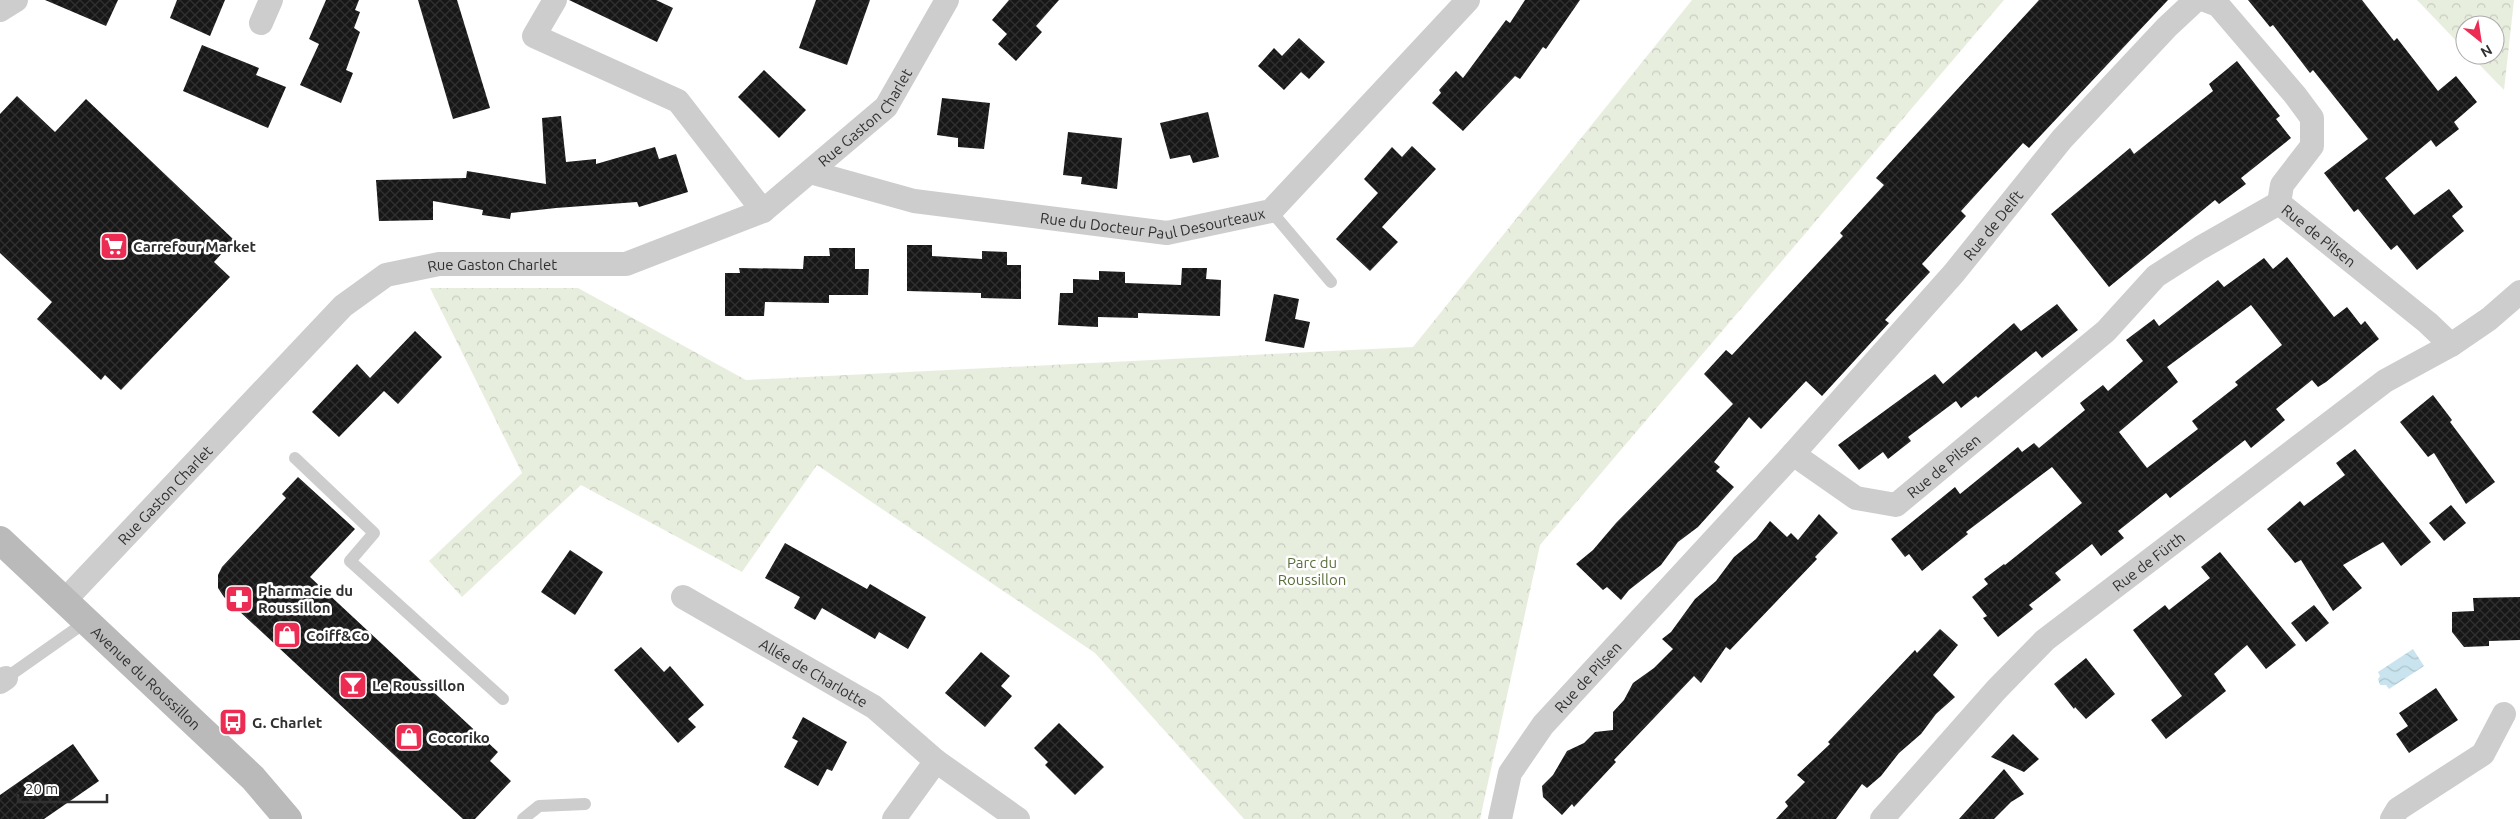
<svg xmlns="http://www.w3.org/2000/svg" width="2520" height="819" font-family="Ubuntu,sans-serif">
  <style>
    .park { fill: url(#park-crowns) }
    .water { fill: url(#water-waves) }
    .building { fill: url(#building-cross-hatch); fill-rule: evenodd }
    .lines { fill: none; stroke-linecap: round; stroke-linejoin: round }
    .lane { stroke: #cdcdcd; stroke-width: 12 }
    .street { stroke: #cdcdcd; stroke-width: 24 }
    .secondary { stroke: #bababa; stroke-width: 28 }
    .labels { text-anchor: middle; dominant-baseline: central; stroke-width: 5; stroke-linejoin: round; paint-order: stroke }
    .street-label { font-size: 15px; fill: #303030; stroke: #fff }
    .poi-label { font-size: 15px; font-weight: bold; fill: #303030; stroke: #fff; text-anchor: start }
    .park-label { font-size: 15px; fill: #5a6e3b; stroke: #fff }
  </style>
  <defs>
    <pattern id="park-crowns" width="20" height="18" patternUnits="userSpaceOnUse" patternTransform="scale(1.25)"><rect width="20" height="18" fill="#e8eede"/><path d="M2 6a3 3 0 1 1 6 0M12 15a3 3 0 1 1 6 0" fill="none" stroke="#c7ccbf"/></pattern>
    <pattern id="water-waves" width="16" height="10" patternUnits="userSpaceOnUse" patternTransform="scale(1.25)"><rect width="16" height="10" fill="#c9e4ee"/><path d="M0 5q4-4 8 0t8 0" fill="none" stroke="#adc4cc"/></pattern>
    <pattern id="building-cross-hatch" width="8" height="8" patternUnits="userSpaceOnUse" patternTransform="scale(1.25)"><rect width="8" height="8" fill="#171717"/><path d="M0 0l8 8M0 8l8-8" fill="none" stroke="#303030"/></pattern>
  </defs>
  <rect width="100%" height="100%" fill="#fff"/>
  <g class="park">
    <polygon points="1692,0 2004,0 1540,545 1480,819 1244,819 1095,653 817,465 742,572 581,485 462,597 429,561 522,473 430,288 578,288 746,380 1413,347"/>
    <polygon points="2417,0 2514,0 2504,90 2470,55 2495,55 2495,25 2465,25 2465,50"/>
  </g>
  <polygon class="water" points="2413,649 2424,666 2389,689 2386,685 2380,685 2378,679 2380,676 2378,672"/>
  <g class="building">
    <polygon points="45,0 118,0 106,26"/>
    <polygon points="177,0 225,0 210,36 170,18"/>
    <polygon points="326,0 359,0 355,10 360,12 354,28 360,32 346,70 353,73 341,103 300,85 319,44 309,39"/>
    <polygon points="418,0 457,0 490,108 453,119"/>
    <polygon points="569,0 656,0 673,8 657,42"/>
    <polygon points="816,0 870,0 847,65 799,48"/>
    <polygon points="1009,0 1059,0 1036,26 1042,32 1016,61 998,44 1007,34 992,20"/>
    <polygon points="1525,0 1580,0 1546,49 1543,47 1520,79 1515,76 1463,131 1432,103 1441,93 1439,90 1456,71 1463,78 1506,20 1510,23"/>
    <polygon points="2039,0 2168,0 2029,148 2023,143 1961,211 1966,216 1922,264 1930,272 1885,320 1889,323 1822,396 1806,381 1761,429 1749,417 1714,462 1720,467 1716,471 1734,487 1698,527 1678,542 1661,565 1629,590 1621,600 1607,587 1603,590 1576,564 1593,550 1616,523 1733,404 1704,374 1726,350 1732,355 1843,236 1840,233 1884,185 1876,178"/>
    <polygon points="2248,0 2362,0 2394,41 2397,38 2438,91 2456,76 2477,102 2454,122 2459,129 2436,147 2431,140 2385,178 2414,215 2449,189 2463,207 2452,216 2464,231 2417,270 2397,245 2391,250 2358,209 2354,212 2324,173 2368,139 2313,70 2310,73 2273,25 2270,27"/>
    <polygon points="1299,38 1325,62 1309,79 1301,72 1284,90 1258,66 1274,48 1282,56"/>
    <polygon points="202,45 259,68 256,75 286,87 268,128 183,91"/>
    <polygon points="2237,61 2280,116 2276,119 2291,138 2241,178 2246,184 2219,204 2215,200 2109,287 2051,214 2130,148 2134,154 2213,91 2209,84"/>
    <polygon points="764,70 806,110 779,138 738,97"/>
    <polygon points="17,96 55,132 86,99 234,240 214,262 230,277 121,390 105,375 101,380 37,319 52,302 0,253 0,114"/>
    <polygon points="942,98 990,103 984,149 958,147 958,138 937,135"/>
    <polygon points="1208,112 1219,157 1193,163 1190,155 1170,159 1160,123"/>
    <polygon points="561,116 566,162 596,159 596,164 655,147 659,159 676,154 688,192 639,207 637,202 556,208 511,213 510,219 482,215 483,210 433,201 433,220 379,221 376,180 466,178 467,171 546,184 542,118"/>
    <polygon points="1068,132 1122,138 1117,189 1081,184 1082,177 1063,175"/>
    <polygon points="1412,146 1436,169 1382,227 1398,242 1370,271 1336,239 1378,193 1364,179 1392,147 1402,157"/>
    <polygon points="907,245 932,245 932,256 982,259 982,251 1007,252 1007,265 1021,265 1021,299 981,298 981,293 907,291"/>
    <polygon points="829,248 855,248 855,269 869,269 868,295 829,295 829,303 765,302 764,316 725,316 725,273 740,273 739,268 803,269 804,256 830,256"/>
    <path d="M2287 257 2334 317 2347 307 2361 325 2365 321 2379 339 2326 382 2318 387 2312 380 2276 409 2285 420 2251 448 2245 440 2170 498 2166 493 2118 531 2124 538 2101 556 2092 544 2073 559 2055 573 2061 580 2029 605 2033 609 1998 637 1983 618 1987 616 1972 597 1988 584 1984 579 2004 564 2005 565 2082 503 2052 467 1966 532 1968 534 1922 571 1909 554 1905 557 1891 539 1955 487 1960 494 2018 447 2022 452 2034 443 2039 448 2085 410 2080 403 2103 385 2108 391 2143 361 2126 340 2154 319 2159 326 2218 280 2224 287 2264 258 2273 269ZM2251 305 2282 345 2235 382 2238 385 2192 421 2198 429 2147 468 2119 432 2178 382 2167 367Z"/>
    <polygon points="1182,268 1207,268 1206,279 1221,280 1220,316 1138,313 1138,318 1098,317 1098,327 1058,325 1060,293 1073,293 1073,279 1099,280 1099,271 1125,272 1125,283 1181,285"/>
    <polygon points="1274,294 1299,299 1295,319 1310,322 1304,348 1265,341"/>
    <polygon points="2057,304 2078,330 2042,358 2036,351 1978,398 1976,396 1961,408 1956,401 1908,437 1911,441 1888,459 1883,452 1859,470 1838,445 1935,374 1943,384 2014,323 2021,331"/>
    <polygon points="415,331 442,357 398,404 384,391 339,437 312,412 357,364 370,378"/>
    <polygon points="2433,395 2452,420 2450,422 2495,482 2466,504 2434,453 2428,457 2400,422"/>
    <polygon points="2355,449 2431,542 2401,566 2383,542 2343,565 2362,588 2333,611 2301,560 2295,563 2267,529 2300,501 2304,506 2345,475 2336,463"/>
    <polygon points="298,477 355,529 310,577 498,752 490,761 511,781 475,819 463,819 224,597 218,588 218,575 222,567 286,498 282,494"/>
    <polygon points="2451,505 2466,523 2444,541 2429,523"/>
    <polygon points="1819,514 1838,533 1815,557 1817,559 1730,650 1726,647 1701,683 1694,676 1614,760 1616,762 1574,807 1572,804 1562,815 1543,797 1542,786 1553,775 1567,751 1584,743 1595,732 1613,730 1613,712 1624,700 1633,683 1654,668 1673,649 1662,639 1671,632 1695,599 1716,581 1734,557 1756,539 1770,521 1787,537 1791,533 1798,540"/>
    <polygon points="785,543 867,589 870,584 926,617 908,649 879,632 875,639 822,608 815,620 794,608 800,597 765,578"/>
    <polygon points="570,550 603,572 575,615 541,592"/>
    <polygon points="2220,552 2296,645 2266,669 2247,645 2214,674 2226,691 2166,739 2151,720 2182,696 2133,630 2165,605 2169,610 2210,578 2201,567"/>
    <polygon points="2520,597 2520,640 2489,641 2489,646 2464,647 2452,632 2452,612 2474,611 2473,598"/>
    <polygon points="2314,605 2329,623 2306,642 2291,623"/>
    <polygon points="1940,629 1958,645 1933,675 1955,697 1936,714 1921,734 1899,753 1881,776 1867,788 1862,784 1836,819 1776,819 1788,806 1785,802 1805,782 1797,775 1830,744 1828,742 1915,650 1917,653"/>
    <polygon points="641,647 664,672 670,666 704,705 688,719 696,727 678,743 614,670"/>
    <polygon points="981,652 1010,676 1001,686 1012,696 985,727 945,693"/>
    <polygon points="2086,658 2115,694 2086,719 2075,707 2074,709 2054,684"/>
    <polygon points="2436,688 2458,720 2409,753 2396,734 2408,726 2399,713"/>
    <polygon points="803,717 847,742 832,771 827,769 818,786 784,767 798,741 792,738"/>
    <polygon points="1059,723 1104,767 1075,795 1045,765 1048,762 1034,748"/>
    <polygon points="2013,734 2039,759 2024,772 1991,757"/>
    <polygon points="73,744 99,781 44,819 0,819 0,795"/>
    <polygon points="2004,769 2024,794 2011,802 1994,819 1959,819"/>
  </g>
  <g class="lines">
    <g class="lane">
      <polyline points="1271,211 1331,282"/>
      <polyline points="295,458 374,533 350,561 503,699"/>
      <polyline points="6,678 87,621"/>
      <polyline points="523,819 539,806 585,804"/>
    </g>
    <g class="street">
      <polyline points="555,0 534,36 678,101 763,211"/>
      <polyline points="2205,0 2218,5 2295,95 2312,118 2312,146 2282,185 2279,203"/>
      <polyline points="0,10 16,0"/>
      <polyline points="261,23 271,0"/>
      <path id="s1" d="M810 172 914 201 1167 233 1271 211 1468 0"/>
      <path id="s2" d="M1793 454 1856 498 1896 505 2106 331 2156 276 2200 248 2279 203 2428 323 2451 345"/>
      <path id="s3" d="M683 597 874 707 936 761 894 819"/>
      <path id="s4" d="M65 600 343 306 386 275 439 264H626L763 211 886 107 947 0"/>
      <polyline points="0,682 6,678"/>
      <polyline points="936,761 1018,819"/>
      <path id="s5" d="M1500 819 1510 773 1543 725 1793 454 1954 273 2062 139 2167 27 2196 0"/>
      <path id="s6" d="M1882 819 1996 690 2045 640 2385 381 2451 345 2489 319 2520 292"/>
      <polyline points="2392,819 2398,809 2483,754 2504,714"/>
    </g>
    <path class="secondary" id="s7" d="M0 540 253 778 288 819"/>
  </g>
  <defs>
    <symbol id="supermarket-square" viewBox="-11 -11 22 22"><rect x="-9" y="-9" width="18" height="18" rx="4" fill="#ed2c53" stroke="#fff"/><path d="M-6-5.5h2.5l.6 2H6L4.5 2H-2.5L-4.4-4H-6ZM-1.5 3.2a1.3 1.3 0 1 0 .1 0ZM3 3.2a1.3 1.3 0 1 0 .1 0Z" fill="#fff"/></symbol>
    <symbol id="pharmacy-square" viewBox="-11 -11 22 22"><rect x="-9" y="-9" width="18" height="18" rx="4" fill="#ed2c53" stroke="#fff"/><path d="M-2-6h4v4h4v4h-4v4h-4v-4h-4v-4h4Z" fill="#fff"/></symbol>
    <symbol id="shop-square" viewBox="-11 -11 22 22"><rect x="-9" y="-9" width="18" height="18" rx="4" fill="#ed2c53" stroke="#fff"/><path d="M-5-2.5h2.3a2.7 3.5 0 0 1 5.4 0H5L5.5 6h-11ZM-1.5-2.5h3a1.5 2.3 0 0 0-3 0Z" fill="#fff"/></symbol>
    <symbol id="bar-square" viewBox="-11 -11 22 22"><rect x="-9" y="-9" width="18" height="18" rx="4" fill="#ed2c53" stroke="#fff"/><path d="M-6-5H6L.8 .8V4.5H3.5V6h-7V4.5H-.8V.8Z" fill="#fff"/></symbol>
    <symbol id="bus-square" viewBox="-11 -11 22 22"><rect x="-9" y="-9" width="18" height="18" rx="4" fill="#ed2c53" stroke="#fff"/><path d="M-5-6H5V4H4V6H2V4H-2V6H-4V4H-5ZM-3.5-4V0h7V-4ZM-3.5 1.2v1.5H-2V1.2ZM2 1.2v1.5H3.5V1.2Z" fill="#fff"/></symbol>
  </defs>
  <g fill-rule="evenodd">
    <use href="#supermarket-square" x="98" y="230" width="32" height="32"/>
    <use href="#pharmacy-square" x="223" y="583" width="32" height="32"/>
    <use href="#shop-square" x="271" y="619" width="32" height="32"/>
    <use href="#bar-square" x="337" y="669" width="32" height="32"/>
    <use href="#bus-square" x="217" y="706" width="32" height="32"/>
    <use href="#shop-square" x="393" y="721" width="32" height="32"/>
  </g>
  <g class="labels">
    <g class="street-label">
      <text stroke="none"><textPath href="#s4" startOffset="985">Rue Gaston Charlet</textPath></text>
      <text stroke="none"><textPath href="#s1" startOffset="349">Rue du Docteur Paul Desourteaux</textPath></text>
      <text stroke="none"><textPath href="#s5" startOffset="778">Rue de Delft</textPath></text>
      <text stroke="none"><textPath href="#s2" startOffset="659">Rue de Pilsen</textPath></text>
      <text stroke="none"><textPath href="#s4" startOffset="565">Rue Gaston Charlet</textPath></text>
      <text stroke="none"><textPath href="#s2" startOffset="179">Rue de Pilsen</textPath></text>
      <text stroke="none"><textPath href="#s4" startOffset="145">Rue Gaston Charlet</textPath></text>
      <text stroke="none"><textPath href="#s6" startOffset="372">Rue de Fürth</textPath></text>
      <text stroke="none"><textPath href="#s3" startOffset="151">Allée de Charlotte</textPath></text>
      <text stroke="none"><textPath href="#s5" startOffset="171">Rue de Pilsen</textPath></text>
      <text stroke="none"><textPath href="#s7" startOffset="201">Avenue du Roussillon</textPath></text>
    </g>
    <g class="poi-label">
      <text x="133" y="246">Carrefour Market</text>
      <text x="258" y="590">Pharmacie du<tspan x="258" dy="17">Roussillon</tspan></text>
      <text x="306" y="635">Coiff&amp;Co</text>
      <text x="372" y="685">Le Roussillon</text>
      <text x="252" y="722">G. Charlet</text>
      <text x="428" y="737">Cocoriko</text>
    </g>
    <g class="park-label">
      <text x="1312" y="562">Parc du<tspan x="1312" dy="17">Roussillon</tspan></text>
    </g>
  </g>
  <g transform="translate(2480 40) rotate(150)"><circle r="24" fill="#ffffff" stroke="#acacac"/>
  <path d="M0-4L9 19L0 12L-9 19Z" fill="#ed2c53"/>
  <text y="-8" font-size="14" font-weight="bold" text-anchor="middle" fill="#303030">N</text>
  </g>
  <path d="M18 794v8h89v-8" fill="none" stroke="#303030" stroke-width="2.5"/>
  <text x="25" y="794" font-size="15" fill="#303030" stroke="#ffffff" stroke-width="4" paint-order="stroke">20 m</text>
</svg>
